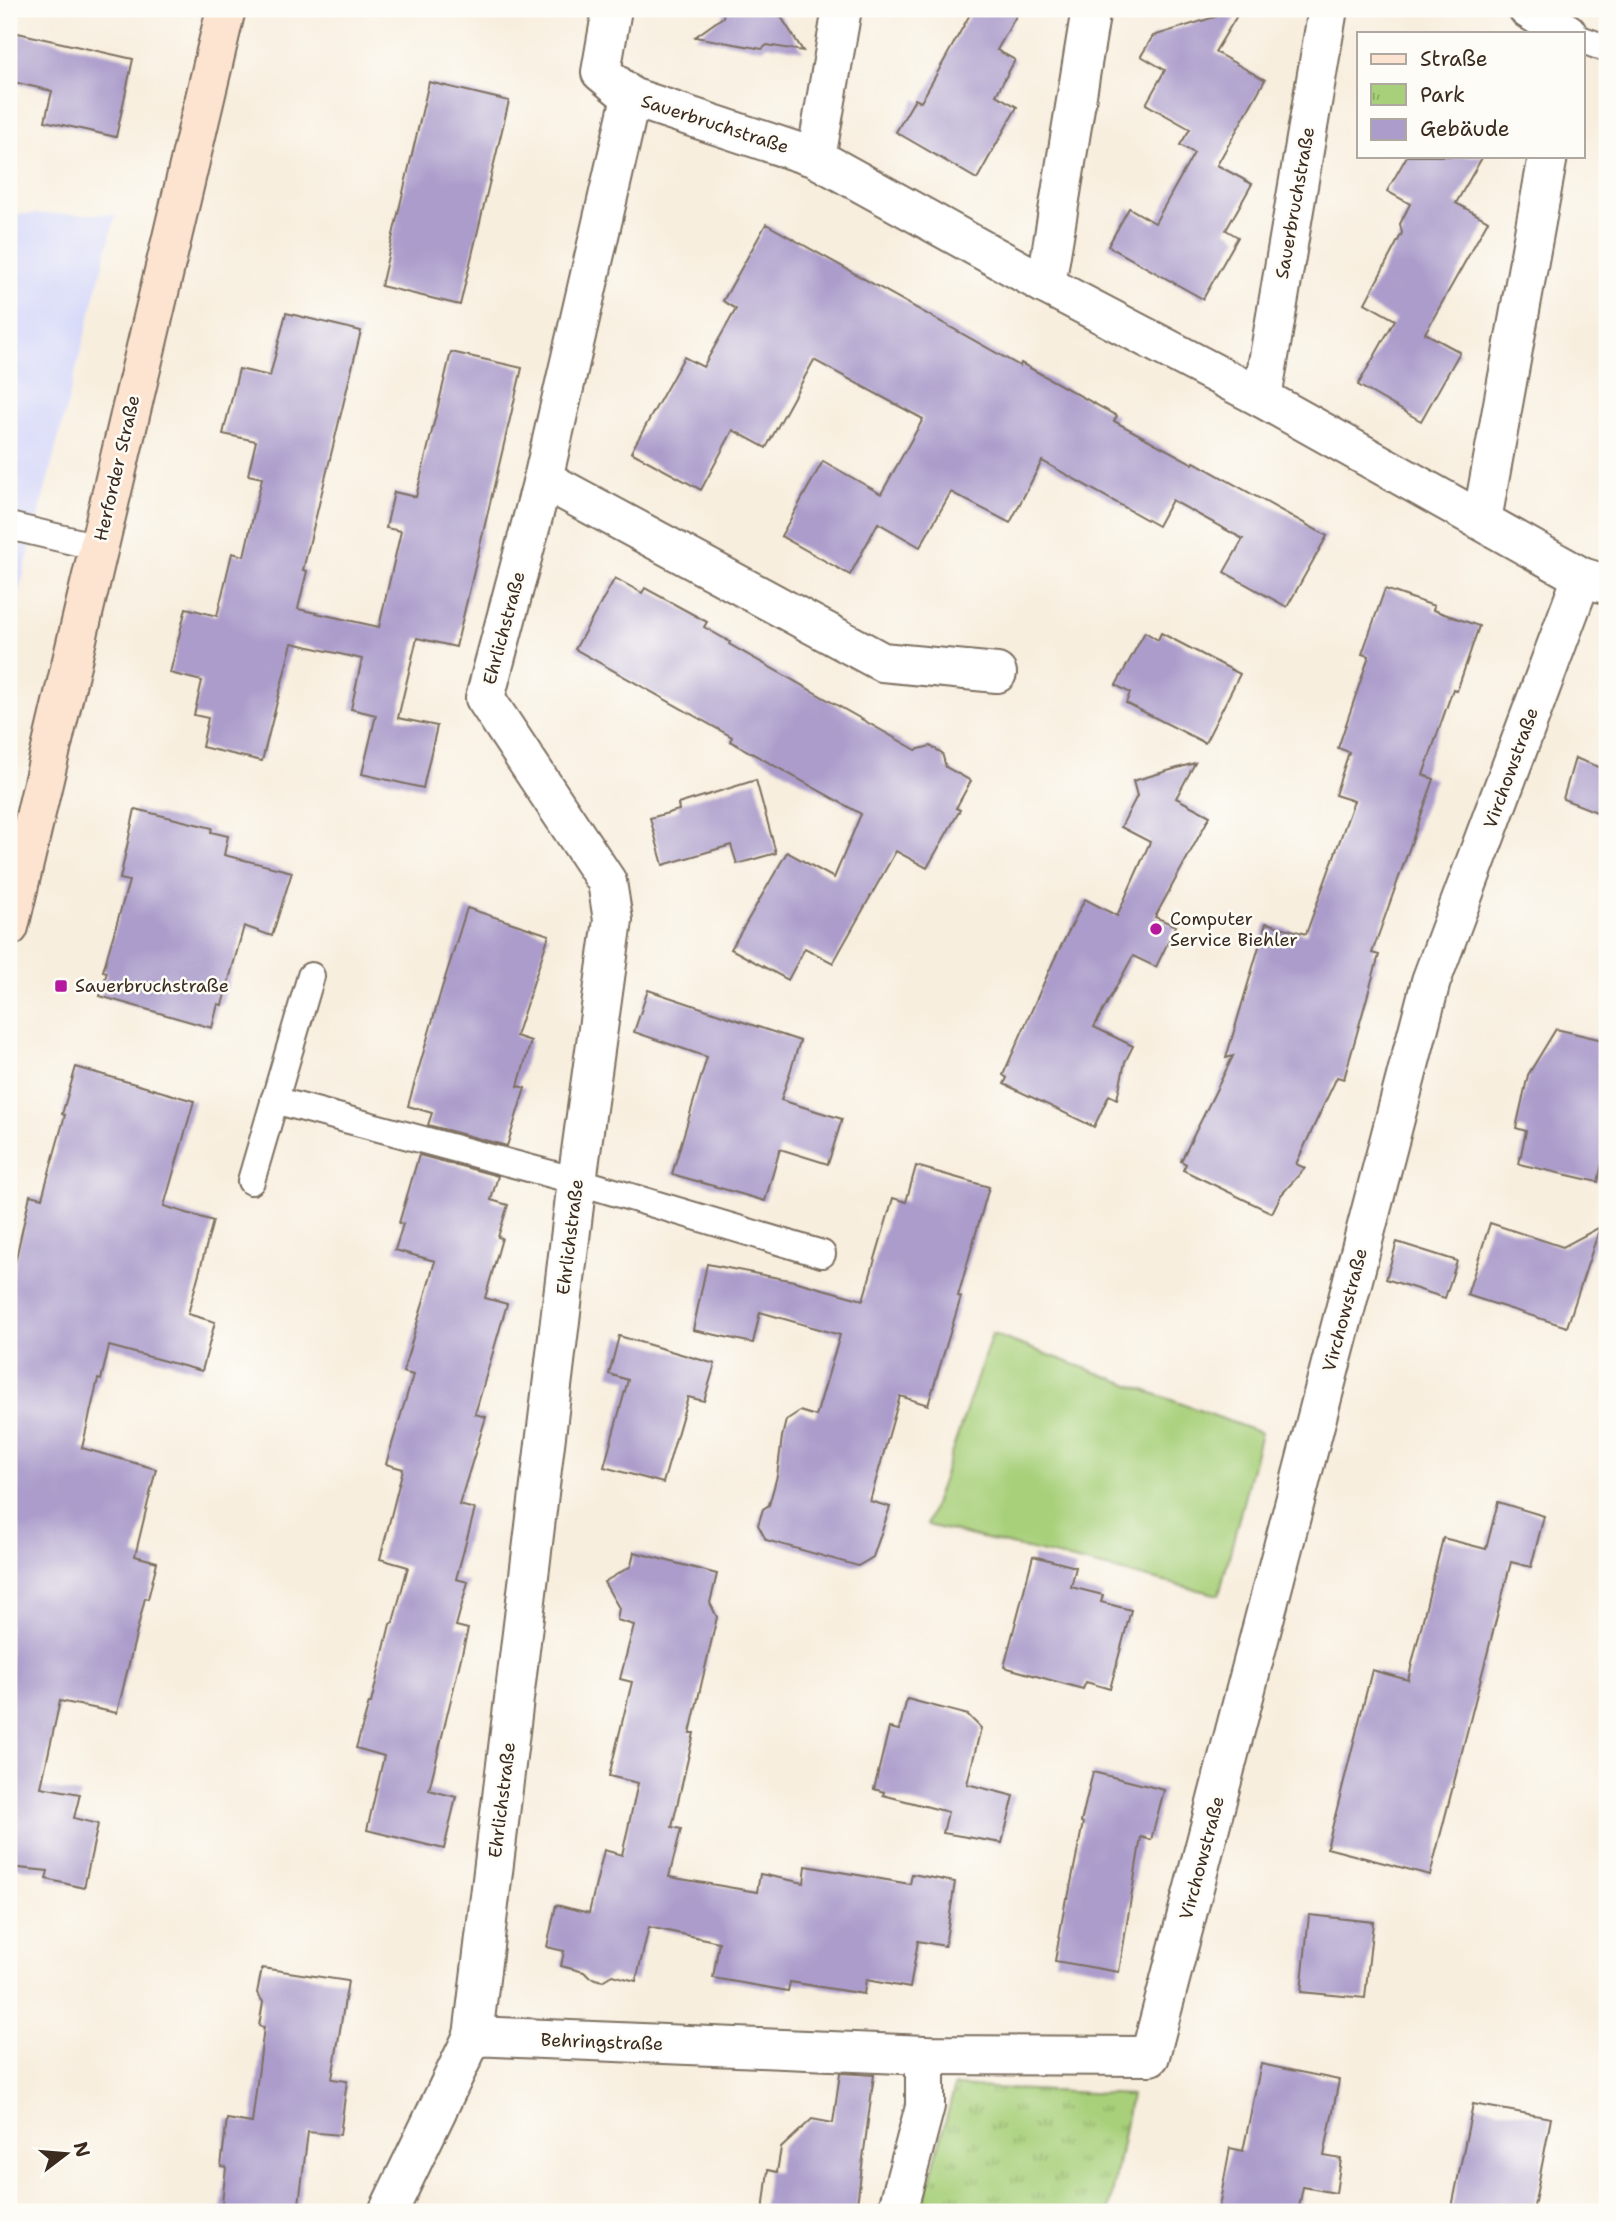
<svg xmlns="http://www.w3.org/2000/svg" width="1616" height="2221" font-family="'Shantell Sans',sans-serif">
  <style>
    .built { fill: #d5d8f9 }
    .grass { fill: #a8d07a; stroke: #727d4c; stroke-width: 2 }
    .park { fill: url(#park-tufts); stroke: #727d4c; stroke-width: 2 }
    .building { fill: #ab9ccb }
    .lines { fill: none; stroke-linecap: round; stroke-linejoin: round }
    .service-casing { stroke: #7d6f61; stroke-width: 30 }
    .minor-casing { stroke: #7d6f61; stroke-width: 42 }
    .secondary-casing { stroke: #7d6f61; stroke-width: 42 }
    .service { stroke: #fff; stroke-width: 26 }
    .minor { stroke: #fff; stroke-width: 38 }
    .secondary { stroke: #fde4d1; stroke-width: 38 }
    .poi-dot { fill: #b5179e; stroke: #fdfcf7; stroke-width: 2.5 }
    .labels { text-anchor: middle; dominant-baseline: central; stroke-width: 5; stroke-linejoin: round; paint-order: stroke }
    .street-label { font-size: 18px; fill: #3b2a1e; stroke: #fdfcf7 }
    .poi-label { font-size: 18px; fill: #3b2a1e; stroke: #fdfcf7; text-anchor: start }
  </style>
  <defs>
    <pattern id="park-tufts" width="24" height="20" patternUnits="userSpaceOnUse" patternTransform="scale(1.75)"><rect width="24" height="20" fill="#a8d07a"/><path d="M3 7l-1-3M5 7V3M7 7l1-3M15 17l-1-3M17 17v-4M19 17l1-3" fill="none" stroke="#8aa963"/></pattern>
  </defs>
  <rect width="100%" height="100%" fill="#fdfcf7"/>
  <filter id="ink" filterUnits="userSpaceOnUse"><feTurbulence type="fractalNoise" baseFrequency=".0143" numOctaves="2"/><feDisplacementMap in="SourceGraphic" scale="14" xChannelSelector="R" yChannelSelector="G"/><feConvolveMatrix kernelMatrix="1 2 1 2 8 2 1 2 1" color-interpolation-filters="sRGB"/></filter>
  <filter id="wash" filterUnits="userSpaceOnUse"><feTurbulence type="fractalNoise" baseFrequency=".00686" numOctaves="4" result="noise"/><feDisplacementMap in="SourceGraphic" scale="28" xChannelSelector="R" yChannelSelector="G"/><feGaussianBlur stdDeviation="1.57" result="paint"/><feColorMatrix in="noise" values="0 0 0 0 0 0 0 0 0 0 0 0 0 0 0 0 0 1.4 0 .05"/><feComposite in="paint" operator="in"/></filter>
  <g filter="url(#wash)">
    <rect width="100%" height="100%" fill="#f8eede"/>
    <polygon class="built" points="9,214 116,214 12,619 9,618"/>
    <polygon class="grass" points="992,1334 1261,1433 1219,1595 927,1525"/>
    <polygon class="park" points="955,2086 1131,2095 1109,2212 921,2212"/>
    <g id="blocks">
      <g class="building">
        <polygon points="724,9 776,9 803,51 767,45 762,49 695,37 723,17"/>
        <polygon points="973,9 1020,9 997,50 1015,60 996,95 1017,107 977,179 896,132 915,99 921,102"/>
        <polygon points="1241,9 1215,52 1265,80 1217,165 1252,184 1226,230 1238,237 1203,299 1108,246 1129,208 1155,223 1194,153 1180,145 1190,129 1146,104 1165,70 1141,56 1153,36"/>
        <polygon points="9,31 133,59 116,137 45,121 52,91 9,81"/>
        <polygon points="429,82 509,101 460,305 381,286"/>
        <polygon points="1407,156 1483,156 1456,203 1488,221 1425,333 1460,352 1421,421 1358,385 1395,320 1365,303 1402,233 1400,224 1410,204 1387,191"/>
        <polygon points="766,224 1020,366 1021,363 1117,416 1114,421 1193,464 1194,462 1327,536 1287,607 1224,572 1243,539 1172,500 1158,526 1042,461 1010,523 951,492 920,547 878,523 850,575 781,536 823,461 881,494 923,419 814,360 766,448 733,430 701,490 631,452 684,357 703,367 736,309 723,301"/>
        <polygon points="286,313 361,331 303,570 307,571 298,609 379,627 401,531 386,528 394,492 416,497 451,352 522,368 456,647 417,638 398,718 437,726 423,788 362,774 376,715 351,709 362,659 292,643 262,761 202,747 208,718 194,715 202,681 170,673 186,608 217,616 232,553 244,556 262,478 248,475 256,441 223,434 239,369 270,376"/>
        <polygon points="615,578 642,593 645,588 707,622 704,627 730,642 729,644 916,750 930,746 942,753 946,767 971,781 956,808 960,810 927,868 896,851 833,963 805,948 788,980 731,949 787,852 834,878 861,814 730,741 732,737 575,649"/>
        <polygon points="1385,589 1434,606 1433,610 1479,626 1457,691 1453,689 1423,775 1434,779 1372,953 1379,955 1344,1079 1337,1077 1296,1164 1305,1168 1281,1195 1272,1213 1183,1170 1186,1164 1181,1161 1233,1056 1226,1058 1266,923 1306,934 1354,801 1335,795 1349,752 1338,748 1369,656 1362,654"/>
        <polygon points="1145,632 1158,640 1161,633 1240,674 1205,743 1126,703 1130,693 1116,685"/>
        <polygon points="1575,758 1607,770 1607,816 1563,799"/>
        <polygon points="1195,763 1176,798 1210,816 1155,917 1176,926 1156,967 1133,956 1094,1027 1133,1046 1125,1062 1117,1099 1109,1095 1094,1127 1004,1084 1007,1078 1003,1075 1054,960 1085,899 1117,916 1150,842 1121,827 1137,796 1133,781"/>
        <polygon points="756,780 776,853 737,864 731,845 663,865 650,818 679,810 678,804"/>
        <polygon points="135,809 212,828 211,832 228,836 224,855 292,872 272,936 244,926 222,1005 218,1004 212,1028 100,996 107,972 103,971 129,881 120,879"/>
        <polygon points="467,908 549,935 516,1036 531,1041 518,1086 525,1088 507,1146 428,1125 432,1113 408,1106 441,991"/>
        <polygon points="648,990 800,1041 781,1100 842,1119 828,1164 780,1149 765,1201 672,1174 707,1057 634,1032"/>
        <polygon points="1556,1029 1607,1041 1607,1140 1598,1182 1519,1164 1526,1131 1516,1128 1528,1075"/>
        <polygon points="76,1067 194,1101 164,1206 213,1221 188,1314 215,1322 202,1371 109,1346 101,1380 98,1379 82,1448 156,1469 135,1556 157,1562 148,1599 145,1598 117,1713 60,1701 41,1787 80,1794 74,1818 98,1824 84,1888 46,1879 48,1871 9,1867 9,1290 30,1195 42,1198 65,1115 62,1114"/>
        <polygon points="419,1155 498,1176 491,1200 508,1205 498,1237 502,1238 485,1298 507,1304 475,1414 486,1417 459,1505 475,1509 456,1579 468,1582 456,1626 468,1629 429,1790 456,1797 444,1849 367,1830 384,1756 356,1748 369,1703 371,1703 390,1624 393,1622 408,1567 380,1559 403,1469 386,1464 413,1375 403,1372 435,1261 395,1250 403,1224 399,1223"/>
        <polygon points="916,1166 989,1187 958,1296 961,1297 928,1405 900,1396 870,1501 890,1507 873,1557 858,1566 766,1540 758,1525 763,1509 769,1505 777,1476 782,1437 786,1420 800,1411 816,1416 840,1335 760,1312 753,1343 693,1330 707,1264 794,1281 863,1300 893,1198 906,1202"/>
        <polygon points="1490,1223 1563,1247 1600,1227 1567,1327 1467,1295"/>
        <polygon points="1397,1242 1457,1261 1445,1298 1386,1279"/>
        <polygon points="619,1336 715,1364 704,1401 688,1397 663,1483 604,1467 628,1380 609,1374"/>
        <polygon points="1498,1502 1544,1516 1531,1567 1511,1562 1430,1875 1327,1848 1372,1670 1408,1680 1443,1538 1486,1549"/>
        <polygon points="634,1552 717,1574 710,1603 717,1617 690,1733 694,1733 672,1827 681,1829 669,1877 757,1892 760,1874 804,1883 806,1866 910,1884 912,1874 955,1882 945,1946 918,1941 910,1988 866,1980 864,1994 790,1982 788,1991 713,1978 719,1942 649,1927 636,1981 612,1975 602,1981 589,1977 584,1972 561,1966 564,1951 547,1947 556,1905 589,1913 604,1850 622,1855 638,1783 609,1776 632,1682 620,1679 634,1625 617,1620 619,1608 604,1582 631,1566"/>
        <polygon points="1033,1556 1076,1567 1071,1587 1103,1595 1101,1602 1131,1610 1110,1689 1086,1682 1083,1689 1004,1667"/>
        <polygon points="907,1699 968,1715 981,1728 967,1784 1014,1796 1002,1843 943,1833 948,1812 883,1795 884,1792 874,1789 889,1728 899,1730"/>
        <polygon points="1093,1772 1164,1790 1151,1840 1141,1837 1119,1972 1055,1961 1066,1898 1068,1898 1083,1823 1081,1822"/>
        <polygon points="1309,1915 1373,1922 1365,1998 1301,1992"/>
        <polygon points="262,1968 348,1981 332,2079 347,2081 340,2135 308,2132 298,2212 221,2212 226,2167 221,2166 227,2119 252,2123 264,2027 259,2026 263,2002 257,1993"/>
        <polygon points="1261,2064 1339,2080 1324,2156 1341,2159 1336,2193 1303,2187 1298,2212 1218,2212 1230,2148 1243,2151"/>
        <polygon points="840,2073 874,2075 856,2212 763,2212 768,2170 777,2172 781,2148 812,2119 833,2123"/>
        <polygon points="1473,2104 1551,2118 1533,2212 1451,2212"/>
      </g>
    </g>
  </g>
  <g filter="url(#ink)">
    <use href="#blocks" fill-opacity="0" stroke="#7d6f61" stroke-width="2"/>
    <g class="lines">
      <defs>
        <g id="service">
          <polyline points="1583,40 1607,49"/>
          <polyline points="9,526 98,547"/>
          <polyline points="274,1100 577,1181 822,1254"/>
          <polyline points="251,1181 311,976"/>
        </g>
        <g id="minor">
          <polyline points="612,9 601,72 631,97 816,158 1046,285 1262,398 1582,577 1605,584"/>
          <polyline points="1528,9 1567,33"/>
          <polyline points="816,158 842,9"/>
          <polyline points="1046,285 1091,9"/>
          <polyline points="1262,398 1328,9"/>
          <polyline points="543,479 882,662 997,673"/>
          <polyline points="1482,520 1548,156"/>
          <polyline points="473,2036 577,1181 613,920 607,882 485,698 543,479 631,97"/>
          <polyline points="388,2212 473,2036 925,2055 1150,2056 1431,981 1582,577"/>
          <polyline points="897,2212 925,2106 925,2055"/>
        </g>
        <polyline id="secondary" points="9,927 226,9"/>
      </defs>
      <use href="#service" class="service-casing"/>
      <use href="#minor" class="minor-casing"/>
      <use href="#secondary" class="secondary-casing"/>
      <use href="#service" class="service"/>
      <use href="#minor" class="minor"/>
      <use href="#secondary" class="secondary"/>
    </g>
  </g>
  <g class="poi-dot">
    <circle cx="1156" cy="929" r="7"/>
    <rect x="54" y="979" width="14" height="14" rx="3.5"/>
  </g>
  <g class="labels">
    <g class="street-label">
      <text transform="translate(715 124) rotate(18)">Sauerbruchstraße</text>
      <text transform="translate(1295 203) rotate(-80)">Sauerbruchstraße</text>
      <text transform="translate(117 468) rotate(-77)">Herforder Straße</text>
      <text transform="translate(504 628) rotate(-75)">Ehrlichstraße</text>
      <text transform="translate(1511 768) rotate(-70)">Virchowstraße</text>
      <text transform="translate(570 1237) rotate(-83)">Ehrlichstraße</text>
      <text transform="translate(1345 1310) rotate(-75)">Virchowstraße</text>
      <text transform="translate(502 1800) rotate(-83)">Ehrlichstraße</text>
      <text transform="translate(1202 1858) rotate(-75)">Virchowstraße</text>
      <text transform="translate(602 2042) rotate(2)">Behringstraße</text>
    </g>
    <g class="poi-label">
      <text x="1170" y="919">Computer<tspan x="1170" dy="21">Service Biehler</tspan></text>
      <text x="75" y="986">Sauerbruchstraße</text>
    </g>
  </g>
  <rect width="1616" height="2221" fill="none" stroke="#fdfcf7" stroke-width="35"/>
  <rect x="1357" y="32" width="228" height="126" fill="#fdfcf7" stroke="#afa8a0" stroke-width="2"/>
  <rect x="1371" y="54" width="35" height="10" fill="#fde4d1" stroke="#afa8a0" stroke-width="2"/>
  <text x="1420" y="66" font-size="21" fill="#3b2a1e">Straße</text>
  <rect x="1371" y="84" width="35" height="21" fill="url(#park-tufts)" stroke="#afa8a0" stroke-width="2"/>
  <text x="1420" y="102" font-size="21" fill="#3b2a1e">Park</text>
  <rect x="1371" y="119" width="35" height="21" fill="#ab9ccb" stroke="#afa8a0" stroke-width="2"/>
  <text x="1420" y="136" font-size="21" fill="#3b2a1e">Gebäude</text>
  <g transform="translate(66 2154) rotate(74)" stroke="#fdfcf7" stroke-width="5" paint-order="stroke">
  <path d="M0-5L12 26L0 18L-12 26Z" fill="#3b2a1e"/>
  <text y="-10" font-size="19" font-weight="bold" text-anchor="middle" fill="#3b2a1e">N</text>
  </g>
</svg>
